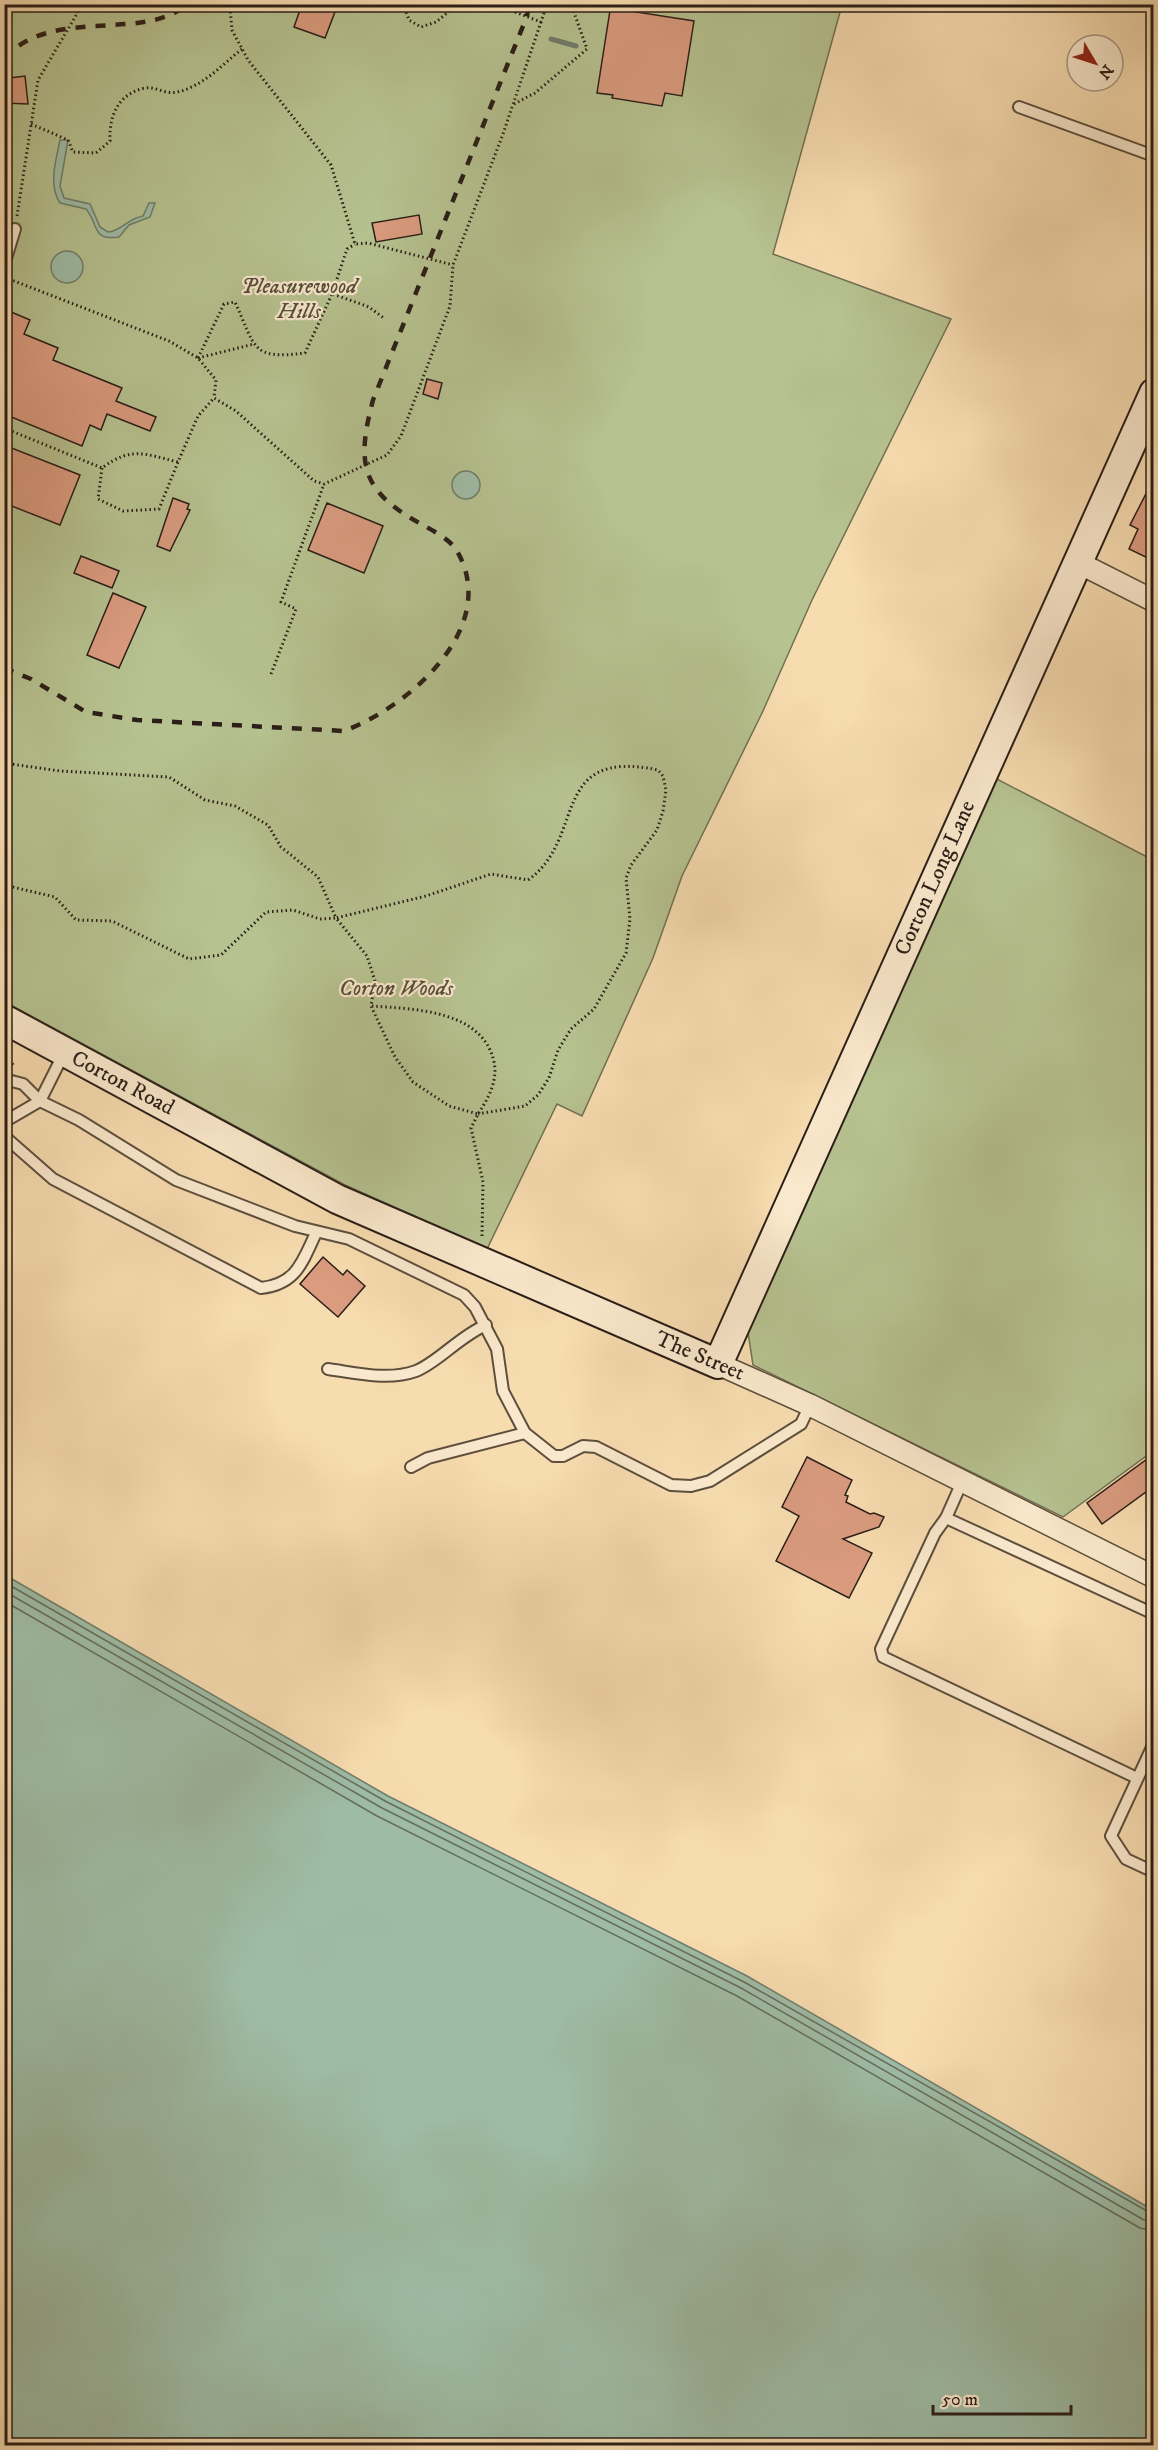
<svg xmlns="http://www.w3.org/2000/svg" width="1158" height="2450" font-family="'IM FELL DW Pica',serif">
  <style>
    .green { fill: #b6c290; stroke: #707054; stroke-width: 1.5 }
    .water { fill: #9ebca5; stroke: #707d6c; stroke-width: 1.5 }
    .lines { fill: none; stroke-linecap: round; stroke-linejoin: round }
    .shore { stroke: #646d5e; stroke-width: 1.5 }
    .stream { stroke: #707d6c; stroke-width: 5 }
    .building { fill: #da9b7f; stroke: #2a1e17; stroke-width: 1.5 }
    .lane-casing { stroke: #5d4e3d; stroke-width: 14 }
    .street-casing { stroke: #5d4e3d; stroke-width: 24 }
    .secondary-casing { stroke: #2a1e17; stroke-width: 32 }
    .path { stroke: #2a1e17; stroke-width: 3; stroke-dasharray: 1.5 3; stroke-linecap: butt }
    .lane { stroke: #fae8cc; stroke-width: 10 }
    .street { stroke: #fae8cc; stroke-width: 21 }
    .secondary { stroke: #fae8cc; stroke-width: 28 }
    .rail { stroke: #2a1e17; stroke-width: 4.5; stroke-dasharray: 10 10; stroke-linecap: butt }
    .labels { text-anchor: middle; dominant-baseline: central; stroke-width: 4.5; stroke-linejoin: round; paint-order: stroke }
    .park-label { font-size: 22px; font-style: italic; fill: #544f3b; stroke: #fae8cc }
    .street-label { font-size: 22px; fill: #2a1e17; stroke: #fae8cc }
  </style>
  <rect width="100%" height="100%" fill="#f7dcb0"/>
  <filter id="stains"><feTurbulence type="fractalNoise" baseFrequency=".00333" numOctaves="4"/><feColorMatrix values="0 0 0 0 .2 0 0 0 0 .09 0 0 0 0 .02 0 0 0 .5 -.17"/></filter>
  <radialGradient id="worn" r=".72"><stop offset=".6" stop-color="#630" stop-opacity="0"/><stop offset="1" stop-color="#630" stop-opacity=".3"/></radialGradient>
  <g class="green">
    <polygon points="5,5 842,5 773,254 951,319 812,600 763,711 682,876 653,958 582,1116 557,1104 487,1249 345,1185 5,1002"/>
    <polygon points="991,776 1153,860 1153,1451 1063,1517 753,1365 748,1332"/>
  </g>
  <g class="water">
    <path d="M60 140H68L60 186 64 198 90 204 100 227 108 232C121 231 127 219 143 216L149 203H155L150 217 129 225 119 237C91 241 99 224 86 209L60 203C48 185 56 160 60 140Z"/>
    <circle cx="67" cy="267" r="16"/>
    <circle cx="466" cy="485" r="14"/>
    <polygon points="5,1575 388,1796 747,1976 1153,2210 1153,2445 5,2445"/>
  </g>
  <g class="lines">
    <g class="shore">
      <polyline points="4,1582 385,1801 744,1982 1154,2215"/>
      <polyline points="4,1591 382,1808 741,1988 1144,2220 1154,2222"/>
      <polyline points="4,1601 377,1816 737,1996 1140,2228 1154,2231"/>
    </g>
    <polyline class="stream" points="551,39 576,46"/>
  </g>
  <g class="building">
    <polygon points="302,4 338,4 325,38 294,27"/>
    <polygon points="611,4 637,8 636,12 694,21 682,96 665,93 662,106 612,98 613,95 597,93"/>
    <polygon points="25,76 28,104 4,103 4,83 10,82 10,78"/>
    <polygon points="419,215 422,234 376,242 372,223"/>
    <polygon points="4,309 30,320 24,334 58,348 53,360 122,388 116,401 156,417 150,431 107,414 101,430 90,425 82,446 4,414"/>
    <polygon points="427,379 442,383 438,399 423,394"/>
    <polygon points="4,445 80,475 60,525 4,503"/>
    <polygon points="1154,478 1154,561 1129,549 1138,529 1130,525"/>
    <polygon points="173,498 189,504 187,509 190,510 170,551 157,546"/>
    <polygon points="327,503 383,526 364,573 308,550"/>
    <polygon points="81,556 119,571 112,588 74,573"/>
    <polygon points="113,593 146,607 119,668 87,655"/>
    <polygon points="323,1257 343,1275 347,1270 365,1286 338,1317 300,1284"/>
    <polygon points="1154,1454 1154,1486 1102,1524 1087,1503"/>
    <polygon points="807,1457 852,1480 845,1495 848,1496 846,1502 870,1514 874,1513 884,1517 879,1527 843,1539 872,1553 849,1598 776,1561 799,1516 782,1507"/>
  </g>
  <g class="lines">
    <defs>
      <g id="lane">
        <polyline points="1019,107 1154,156"/>
        <polyline points="4,265 15,229"/>
        <polyline points="4,1079 23,1084 40,1101 79,1120 176,1180 295,1226 349,1239 464,1295 475,1307 497,1349 503,1391 525,1433 554,1456 563,1456 583,1446 596,1447 671,1485 691,1486 710,1481 801,1424 810,1405"/>
        <polyline points="4,1122 40,1101 64,1053"/>
        <path d="M4 1136 53 1179 261 1288C297 1284 302 1262 316 1233"/>
        <path d="M328 1369C357 1373 388 1381 416 1371 437 1363 460 1336 486 1325"/>
        <polyline points="411,1467 428,1458 525,1433"/>
        <polyline points="962,1482 946,1518 935,1533 881,1649 883,1657 1137,1778"/>
        <polyline points="946,1518 1154,1614"/>
        <polyline points="1154,1743 1111,1836 1126,1859 1154,1872"/>
      </g>
      <g id="street">
        <polyline points="1077,562 1154,601"/>
        <polyline points="718,1364 810,1405 1154,1577"/>
      </g>
      <polyline id="secondary" points="4,1019 337,1199 718,1364 1154,393"/>
    </defs>
    <use href="#lane" class="lane-casing"/>
    <use href="#street" class="street-casing"/>
    <use href="#secondary" class="secondary-casing"/>
    <g class="path">
      <polyline points="55,4 78,12 93,4"/>
      <polyline points="233,4 230,8 232,30 248,60 331,165 355,244 368,243 453,265"/>
      <polyline points="403,4 409,20 421,27 436,22 457,5 463,4"/>
      <polyline points="494,4 541,22 547,4"/>
      <polyline points="514,104 535,93 587,49 571,4"/>
      <path d="M31 124 68 140 73 152 96 153 110 141C109 117 117 94 145 88 155 86 166 95 177 92 202 87 222 65 242 49"/>
      <polyline points="17,216 38,80 78,12"/>
      <polyline points="9,279 169,341 198,358 216,380 214,397"/>
      <polyline points="333,294 369,307 385,319"/>
      <path d="M198 358 224 304 235 302C256 348 251 360 305 353L332 294 347 249 355 244"/>
      <polyline points="198,358 254,344"/>
      <path d="M4 428 102 468C132 446 144 454 178 462L198 416 214 398 236 411 314 481 324 484 387 455 401 436 450 306 453 265 503 134 541 22"/>
      <polyline points="102,468 98,499 123,511 159,509 178,462"/>
      <polyline points="271,674 296,609 281,602 324,484"/>
      <path d="M4 763 60 771 169 777 205 800 235 806 268 825 281 847 318 877 336 918 426 896 491 874 528 880C587 839 548 747 658 770L663 776 666 790 663 811 657 830 631 865 626 878 630 919 626 953 594 1009 571 1029 558 1050 549 1078 538 1095 525 1106 478 1114"/>
      <polyline points="4,885 55,897 76,920 112,921 189,959 221,955 266,912 293,910 320,919 336,918 367,956 375,981 371,1006 395,1057 413,1082 449,1106 478,1114 471,1128 483,1182 482,1236"/>
      <path d="M372 1006C414 1009 483 1010 494 1062 498 1081 488 1099 478 1114"/>
      <polyline points="4,1053 14,1066"/>
    </g>
    <use href="#lane" class="lane"/>
    <use href="#street" class="street"/>
    <use href="#secondary" class="secondary"/>
    <g class="rail">
      <path d="M4 59C51 5 145 43 187 4"/>
      <path d="M4 668 31 679 86 712 137 720 344 731C409 707 501 627 457 551 451 540 432 530 421 524 361 491 356 464 373 400L527 16 529 4"/>
    </g>
  </g>
  <g class="labels">
    <g class="park-label">
      <text x="299" y="286">Pleasurewood<tspan x="299" dy="25">Hills</tspan></text>
      <text x="396" y="988">Corton Woods</text>
    </g>
    <g class="street-label">
      <text transform="translate(935 878) rotate(-66)">Corton Long Lane</text>
      <text transform="translate(123 1083) rotate(28)">Corton Road</text>
      <text transform="translate(700 1356) rotate(23)">The Street</text>
    </g>
  </g>
  <rect width="1158" height="2450" fill="none" stroke="#f7dcb0" stroke-width="24"/>
  <rect x="6" y="6" width="1146" height="2438" fill="none" stroke="#2a1e17" stroke-width="3"/>
  <rect x="12" y="12" width="1134" height="2426" fill="none" stroke="#2a1e17" stroke-width="1.5"/>
  <g transform="translate(1095 63) rotate(129)"><circle r="28" fill="#fae8cc" stroke="#a79784" stroke-width="1.5"/>
  <path d="M0-4.5L10 22L0 15L-10 22Z" fill="#8f2418"/>
  <text y="-9" font-size="16" font-weight="bold" text-anchor="middle" fill="#2a1e17">N</text>
  </g>
  <path d="M933 2405v9h138v-9" fill="none" stroke="#2a1e17" stroke-width="3"/>
  <text x="942" y="2405" font-size="18" fill="#2a1e17" stroke="#fae8cc" stroke-width="4.5" paint-order="stroke">50 m</text>
  <rect width="100%" height="100%" filter="url(#stains)"/>
  <rect width="100%" height="100%" fill="url(#worn)"/>
</svg>
